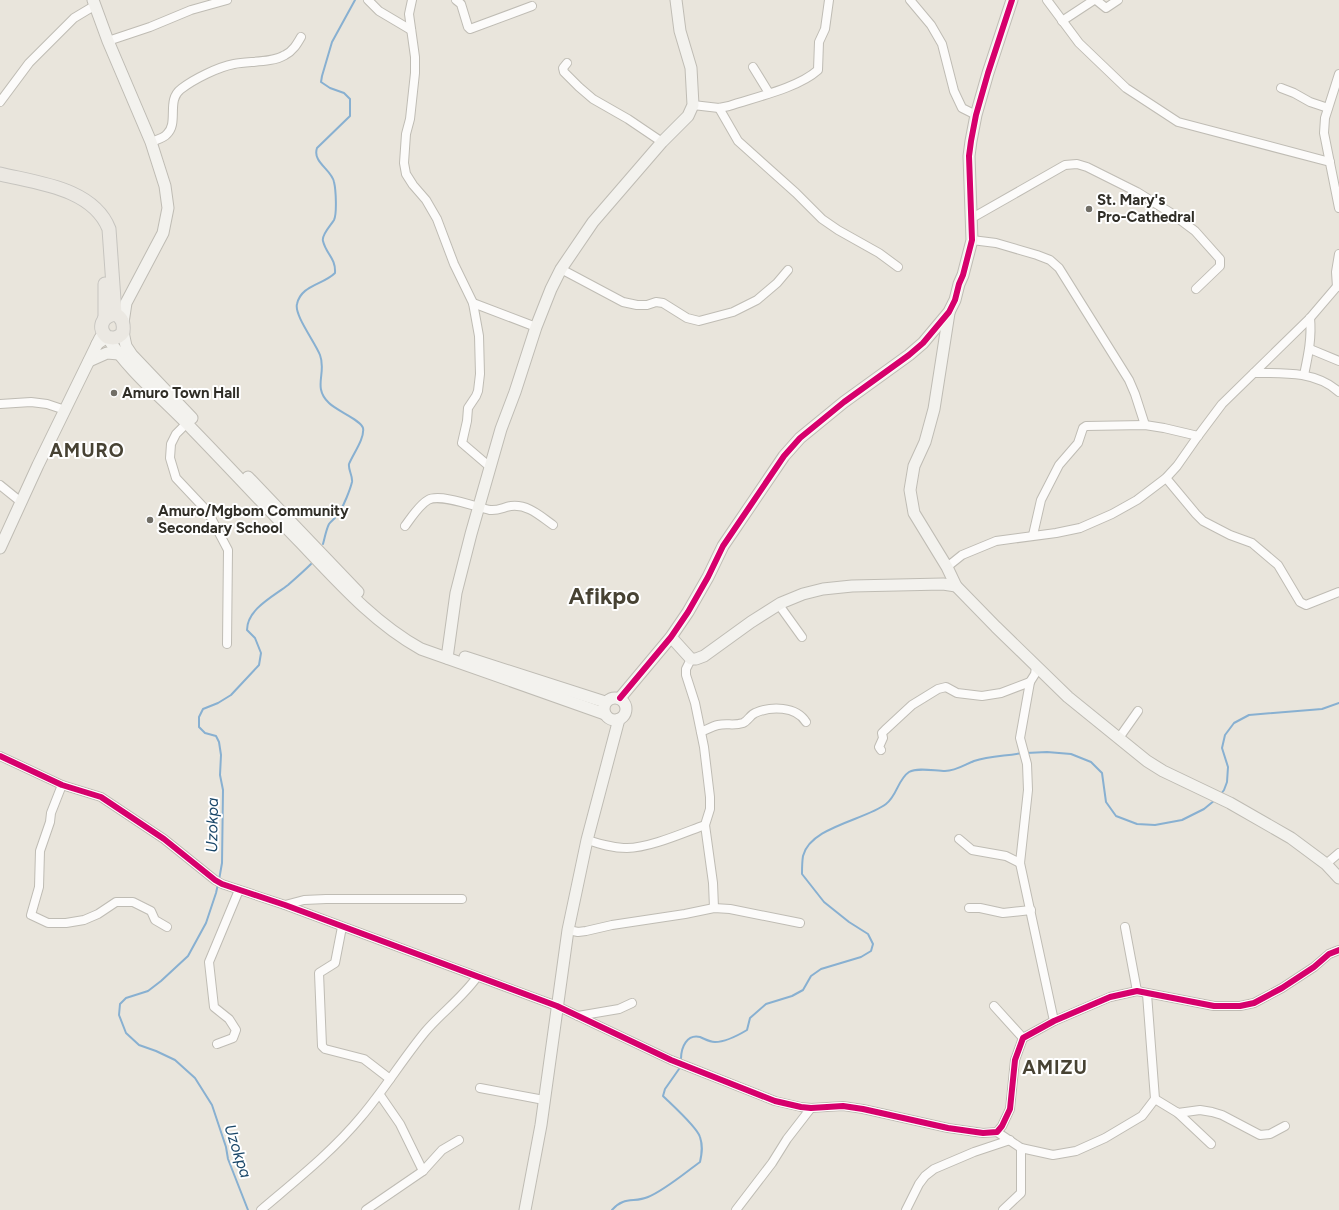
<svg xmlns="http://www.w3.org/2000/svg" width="1339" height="1210" font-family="Figtree,sans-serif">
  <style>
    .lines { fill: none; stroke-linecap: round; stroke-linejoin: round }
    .stream { stroke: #88b0d1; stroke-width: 2 }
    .street-casing { stroke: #bfbcb4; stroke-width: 10 }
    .secondary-casing { stroke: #bfbcb4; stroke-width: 13 }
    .primary-casing { stroke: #c6c4bf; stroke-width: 15 }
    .street { stroke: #fcfbfa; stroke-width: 8 }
    .secondary { stroke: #f3f2ee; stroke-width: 11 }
    .primary { stroke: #ebe8e2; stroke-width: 13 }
    .cycleway-casing { stroke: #fff; stroke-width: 8 }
    .cycleway { stroke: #d6006c; stroke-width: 6 }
    .poi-dot { fill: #716e66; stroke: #fff; stroke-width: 1.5 }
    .labels { text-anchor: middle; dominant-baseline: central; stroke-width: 4; stroke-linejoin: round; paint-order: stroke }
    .poi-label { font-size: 15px; font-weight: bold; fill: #302e27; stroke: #fff; text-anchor: start }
    .water-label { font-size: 16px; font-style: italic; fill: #1a4769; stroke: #fff }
    .district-label { font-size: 19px; font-weight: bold; letter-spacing: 1px; fill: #474233; stroke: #fff }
    .town-label { font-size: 23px; font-weight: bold; fill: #474233; stroke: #fff }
  </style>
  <rect width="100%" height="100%" fill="#e9e5dc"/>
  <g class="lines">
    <g class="stream">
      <path d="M323 544C325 537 326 530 329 524 332 520 337 517 339 513 344 505 350 490 352 482 353 476 348 470 349 464 353 454 365 438 363 428 361 420 337 411 329 403 312 387 327 373 320 355 315 342 294 315 297 304 301 285 323 285 335 273 336 258 326 254 323 241 321 235 331 225 334 220 337 214 336 190 334 182 332 170 312 162 317 148L350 116V99L344 93 330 88 321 82 322 76 332 42 355 0"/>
      <polyline points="1026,753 1047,752 1071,754 1091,762 1102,773 1106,802 1116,816 1137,824 1155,825 1182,820 1204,809 1215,800"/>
      <polyline points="1221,794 1224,790 1227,782 1228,767 1222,748 1225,735 1234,723 1249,715 1322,709 1339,703"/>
      <path d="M219 880 222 863 223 790 220 775 221 755 219 742 216 736 205 733 199 727V717L203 709 218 703 231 695 259 665 261 653 255 638 247 630C247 609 274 596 288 585 296 578 304 571 311 564"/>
      <polyline points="218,884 216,893 206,923 188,956 161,981 148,991 126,998 120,1004 119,1015 126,1033 139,1045 156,1051 175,1060 195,1078 212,1105 226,1147 228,1159 248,1210"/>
      <path d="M681 1059C681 1047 687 1034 700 1037 705 1039 709 1042 715 1042 726 1042 737 1036 747 1030L750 1018 766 1004 792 996 803 990 811 976 821 969 861 957 871 951 873 944 868 934 849 922 824 902 802 874C802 868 802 862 803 856 810 827 865 820 886 804 897 796 898 779 909 772 918 767 935 771 945 771 956 771 964 765 974 761 989 756 1006 756 1022 753"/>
      <path d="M612 1210C624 1196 634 1203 648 1197 665 1190 686 1172 700 1162 702 1153 703 1146 700 1137 697 1127 671 1104 663 1096L665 1089 679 1069"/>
    </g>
    <defs>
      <g id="street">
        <polyline points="368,0 379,11 411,30"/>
        <polyline points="412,0 409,14 415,57 415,73 410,119 406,134 404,163 406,174 413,185 426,200 437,219 454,264 473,303 479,336 480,374 478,391 476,396 468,408 467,421 462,443 490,467"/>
        <polyline points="456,0 461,4 468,27 470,29 532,6"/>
        <polyline points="910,0 931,25 942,44 954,91 962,108 976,115"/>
        <polyline points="1047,0 1079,43 1126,88 1178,122 1330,162"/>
        <polyline points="1096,0 1106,8 1118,0"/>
        <polyline points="1062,21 1094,0"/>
        <polyline points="108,41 150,27 191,10 227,0"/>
        <polyline points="567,63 563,68 564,72 579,87 593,99 628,119 662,142"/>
        <polyline points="753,67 769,93"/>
        <polyline points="1339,74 1325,118 1324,133 1339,208"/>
        <polyline points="1281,88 1294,93 1310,102 1328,108"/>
        <polyline points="0,102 29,63 74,18 94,6"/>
        <path d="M693 105 719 108 729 106C756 97 798 88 818 70L819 42 825 29 829 0"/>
        <polyline points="719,108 738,141 796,193 822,219 838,230 879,253 898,267"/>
        <path d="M151 142C156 140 164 138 167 134 179 123 166 100 181 89 194 79 218 67 234 64 249 61 272 63 285 55 293 51 297 44 301 37"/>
        <polyline points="972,218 1065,165 1077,164 1087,167 1137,192 1171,213 1195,231 1220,259 1220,266 1196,289"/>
        <polyline points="972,240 996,243 1037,255 1050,260 1059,268 1129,380 1135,394 1145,425"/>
        <polyline points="561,269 623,302 637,305 647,305 656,302 663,303 687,318 699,321 733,312 757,300 777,283 788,270"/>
        <polyline points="1337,287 1336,272 1339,254"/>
        <polyline points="473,303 536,327"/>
        <polyline points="1310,349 1339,361"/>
        <path d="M1254 373C1283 373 1316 371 1339 392"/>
        <path d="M1304 375C1308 356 1312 338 1310 318"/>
        <polyline points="0,404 31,402 47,404 65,410"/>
        <polyline points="187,423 176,434 171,444 170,458 176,478 208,512 228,550 227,644"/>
        <polyline points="1166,478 1196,514 1203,521 1230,535 1252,543 1278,565 1300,602 1306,605 1339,592"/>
        <polyline points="0,485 21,502"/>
        <path d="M405 526C411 518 419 505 428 500 440 493 476 507 490 510 498 511 504 507 511 506 528 504 540 516 553 525"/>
        <polyline points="1033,535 1041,500 1059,465 1078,443 1083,428 1086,426 1145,425 1164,428 1198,436"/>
        <polyline points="947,567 962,555 996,541 1056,533 1080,528 1112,514 1137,500 1166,478 1177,466 1198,436 1222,404 1310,318 1339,284"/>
        <polyline points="779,605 802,637"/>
        <polyline points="691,659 686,669 686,675 695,703 704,747 710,797 710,809 705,825 713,883 714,908"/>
        <polyline points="1030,682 1020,738 1027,764 1028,790 1020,863 1054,1021"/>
        <path d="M701 732C706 730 713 726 718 725 727 723 734 726 743 723 748 721 750 715 755 713 771 706 796 706 806 722"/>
        <polyline points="1119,738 1138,711"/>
        <polyline points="881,750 879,747 883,738 882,733 885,730 912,705 938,689 946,687 957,693 982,696 1001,693 1030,682 1035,674 1036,667"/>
        <polyline points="0,756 62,785 101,797 164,839 215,880 222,884 285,905 557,1006 671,1060 775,1101 801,1107 811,1108 843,1106 863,1109 948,1128 983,1133 997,1132 1002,1126 1010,1109 1015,1060 1023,1038 1054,1021 1110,997 1137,991 1214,1006 1240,1006 1254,1003 1282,988 1314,967 1329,954 1339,950"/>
        <polyline points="62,785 51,813 50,822 40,851 39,887 31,915 48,923 66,923 84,920 98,914 116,902 133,902 151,911 155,920 167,927"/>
        <polyline points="959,839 972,850 1006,856 1020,863"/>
        <path d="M587 840C600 844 613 848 627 848 649 848 683 833 705 825"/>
        <polyline points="1326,864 1339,853"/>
        <polyline points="285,905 304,900 326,899 462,899"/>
        <polyline points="969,908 980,908 1003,913 1031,910"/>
        <polyline points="342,927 335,963 319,973 322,1046 325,1049 364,1059 390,1079"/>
        <polyline points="1125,927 1137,991"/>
        <polyline points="568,930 578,932 586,931 612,925 685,914 714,908 730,909 800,923"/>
        <polyline points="994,1006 1023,1038"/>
        <polyline points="578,1016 619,1009 632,1003"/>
        <polyline points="217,1044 233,1038 236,1030 229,1019 214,1007 209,962 239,890"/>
        <polyline points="480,1088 544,1100"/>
        <polyline points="380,1095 400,1124 423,1171"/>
        <polyline points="1155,1099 1178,1113 1200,1110 1212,1112 1222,1115 1260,1135 1270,1134 1285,1126"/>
        <polyline points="1178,1113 1211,1144"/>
        <polyline points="997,1132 1021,1148 1053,1155 1076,1151 1105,1138 1142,1116 1155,1099 1147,994"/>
        <path d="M261 1210C295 1181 332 1152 361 1117 384 1090 402 1060 425 1032 441 1013 462 998 477 977"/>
        <polyline points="366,1210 423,1171 442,1150 459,1140"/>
        <polyline points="736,1210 772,1163 787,1139 811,1108"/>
        <polyline points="906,1210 919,1184 925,1176 934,1169 974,1152 1010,1140"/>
        <polyline points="1003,1210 1021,1193 1021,1148"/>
      </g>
      <g id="secondary">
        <polyline points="93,0 108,41 151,142 165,186 168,208 163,233 126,303 123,323"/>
        <polyline points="949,313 934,409 925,442 914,466 910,490 914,513 947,567 956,586 996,627 1068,697 1147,761 1163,771 1230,803 1291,838 1326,864 1339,878"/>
        <polyline points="123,332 126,346 132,355 192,418"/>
        <path d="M97 344 107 337C130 373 165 400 194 431 230 468 265 506 301 543 338 582 374 623 421 649L605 714"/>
        <polyline points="89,361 107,353 119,354"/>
        <polyline points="248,477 358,592"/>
        <polyline points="0,548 38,465 100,338"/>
        <polyline points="671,637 691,659 696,659 704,656 751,622 781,603 803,594 823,589 852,586 943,584 956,586"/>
        <polyline points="465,657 605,702"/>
        <polyline points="447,658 456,593 471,534 501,429 515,392 536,327 551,289 561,269 593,222 662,142 688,116 693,105 691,68 680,31 676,0"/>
        <circle cx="615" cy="709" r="11"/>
        <polyline points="620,698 671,637 688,612 708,577 723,546 784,456 800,438 844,402 909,355 923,343 949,312 955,300 959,284 963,275 972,240 969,156 971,141 976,115 988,73 1012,0"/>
        <polyline points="525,1210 541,1125 568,930 587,840 619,719"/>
      </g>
      <g id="primary">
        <path d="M0 174C37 183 93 188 109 229L115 314"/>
        <path d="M115 314C123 318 124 324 123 332 119 338 114 339 107 337 97 328 102 316 115 314Z"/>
        <polyline points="105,318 105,284"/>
      </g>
    </defs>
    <use href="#street" class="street-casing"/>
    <use href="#secondary" class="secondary-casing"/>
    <use href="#primary" class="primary-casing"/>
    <use href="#street" class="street"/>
    <use href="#secondary" class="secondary"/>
    <use href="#primary" class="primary"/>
    <defs>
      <g id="cycleway">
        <polyline points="620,698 671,637 688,612 708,577 723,546 784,456 800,438 844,402 909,355 923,343 949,312 955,300 959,284 963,275 972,240 969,156 971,141 976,115 988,73 1012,0"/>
        <polyline points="0,756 62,785 101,797 164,839 215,880 222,884 285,905 557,1006 671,1060 775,1101 801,1107 811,1108 843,1106 863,1109 948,1128 983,1133 997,1132 1002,1126 1010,1109 1015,1060 1023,1038 1054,1021 1110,997 1137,991 1214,1006 1240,1006 1254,1003 1282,988 1314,967 1329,954 1339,950"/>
      </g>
    </defs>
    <use href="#cycleway" class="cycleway-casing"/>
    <use href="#cycleway" class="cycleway"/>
  </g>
  <g class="poi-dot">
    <circle cx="1089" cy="209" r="4"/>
    <circle cx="114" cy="393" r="4"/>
    <circle cx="150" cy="520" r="4"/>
  </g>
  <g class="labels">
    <g class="poi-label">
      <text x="1097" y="200">St. Mary's<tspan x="1097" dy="17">Pro-Cathedral</tspan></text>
      <text x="122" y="393">Amuro Town Hall</text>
      <text x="158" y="511">Amuro/Mgbom Community<tspan x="158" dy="17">Secondary School</tspan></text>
    </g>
    <g class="water-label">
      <text transform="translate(212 825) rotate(-89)">Uzokpa</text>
      <text transform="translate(238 1151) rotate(72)">Uzokpa</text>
    </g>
    <g class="district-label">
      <text x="87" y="450">AMURO</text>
      <text x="1055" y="1067">AMIZU</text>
    </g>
    <g class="town-label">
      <text x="604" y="596">Afikpo</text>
    </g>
  </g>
</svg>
